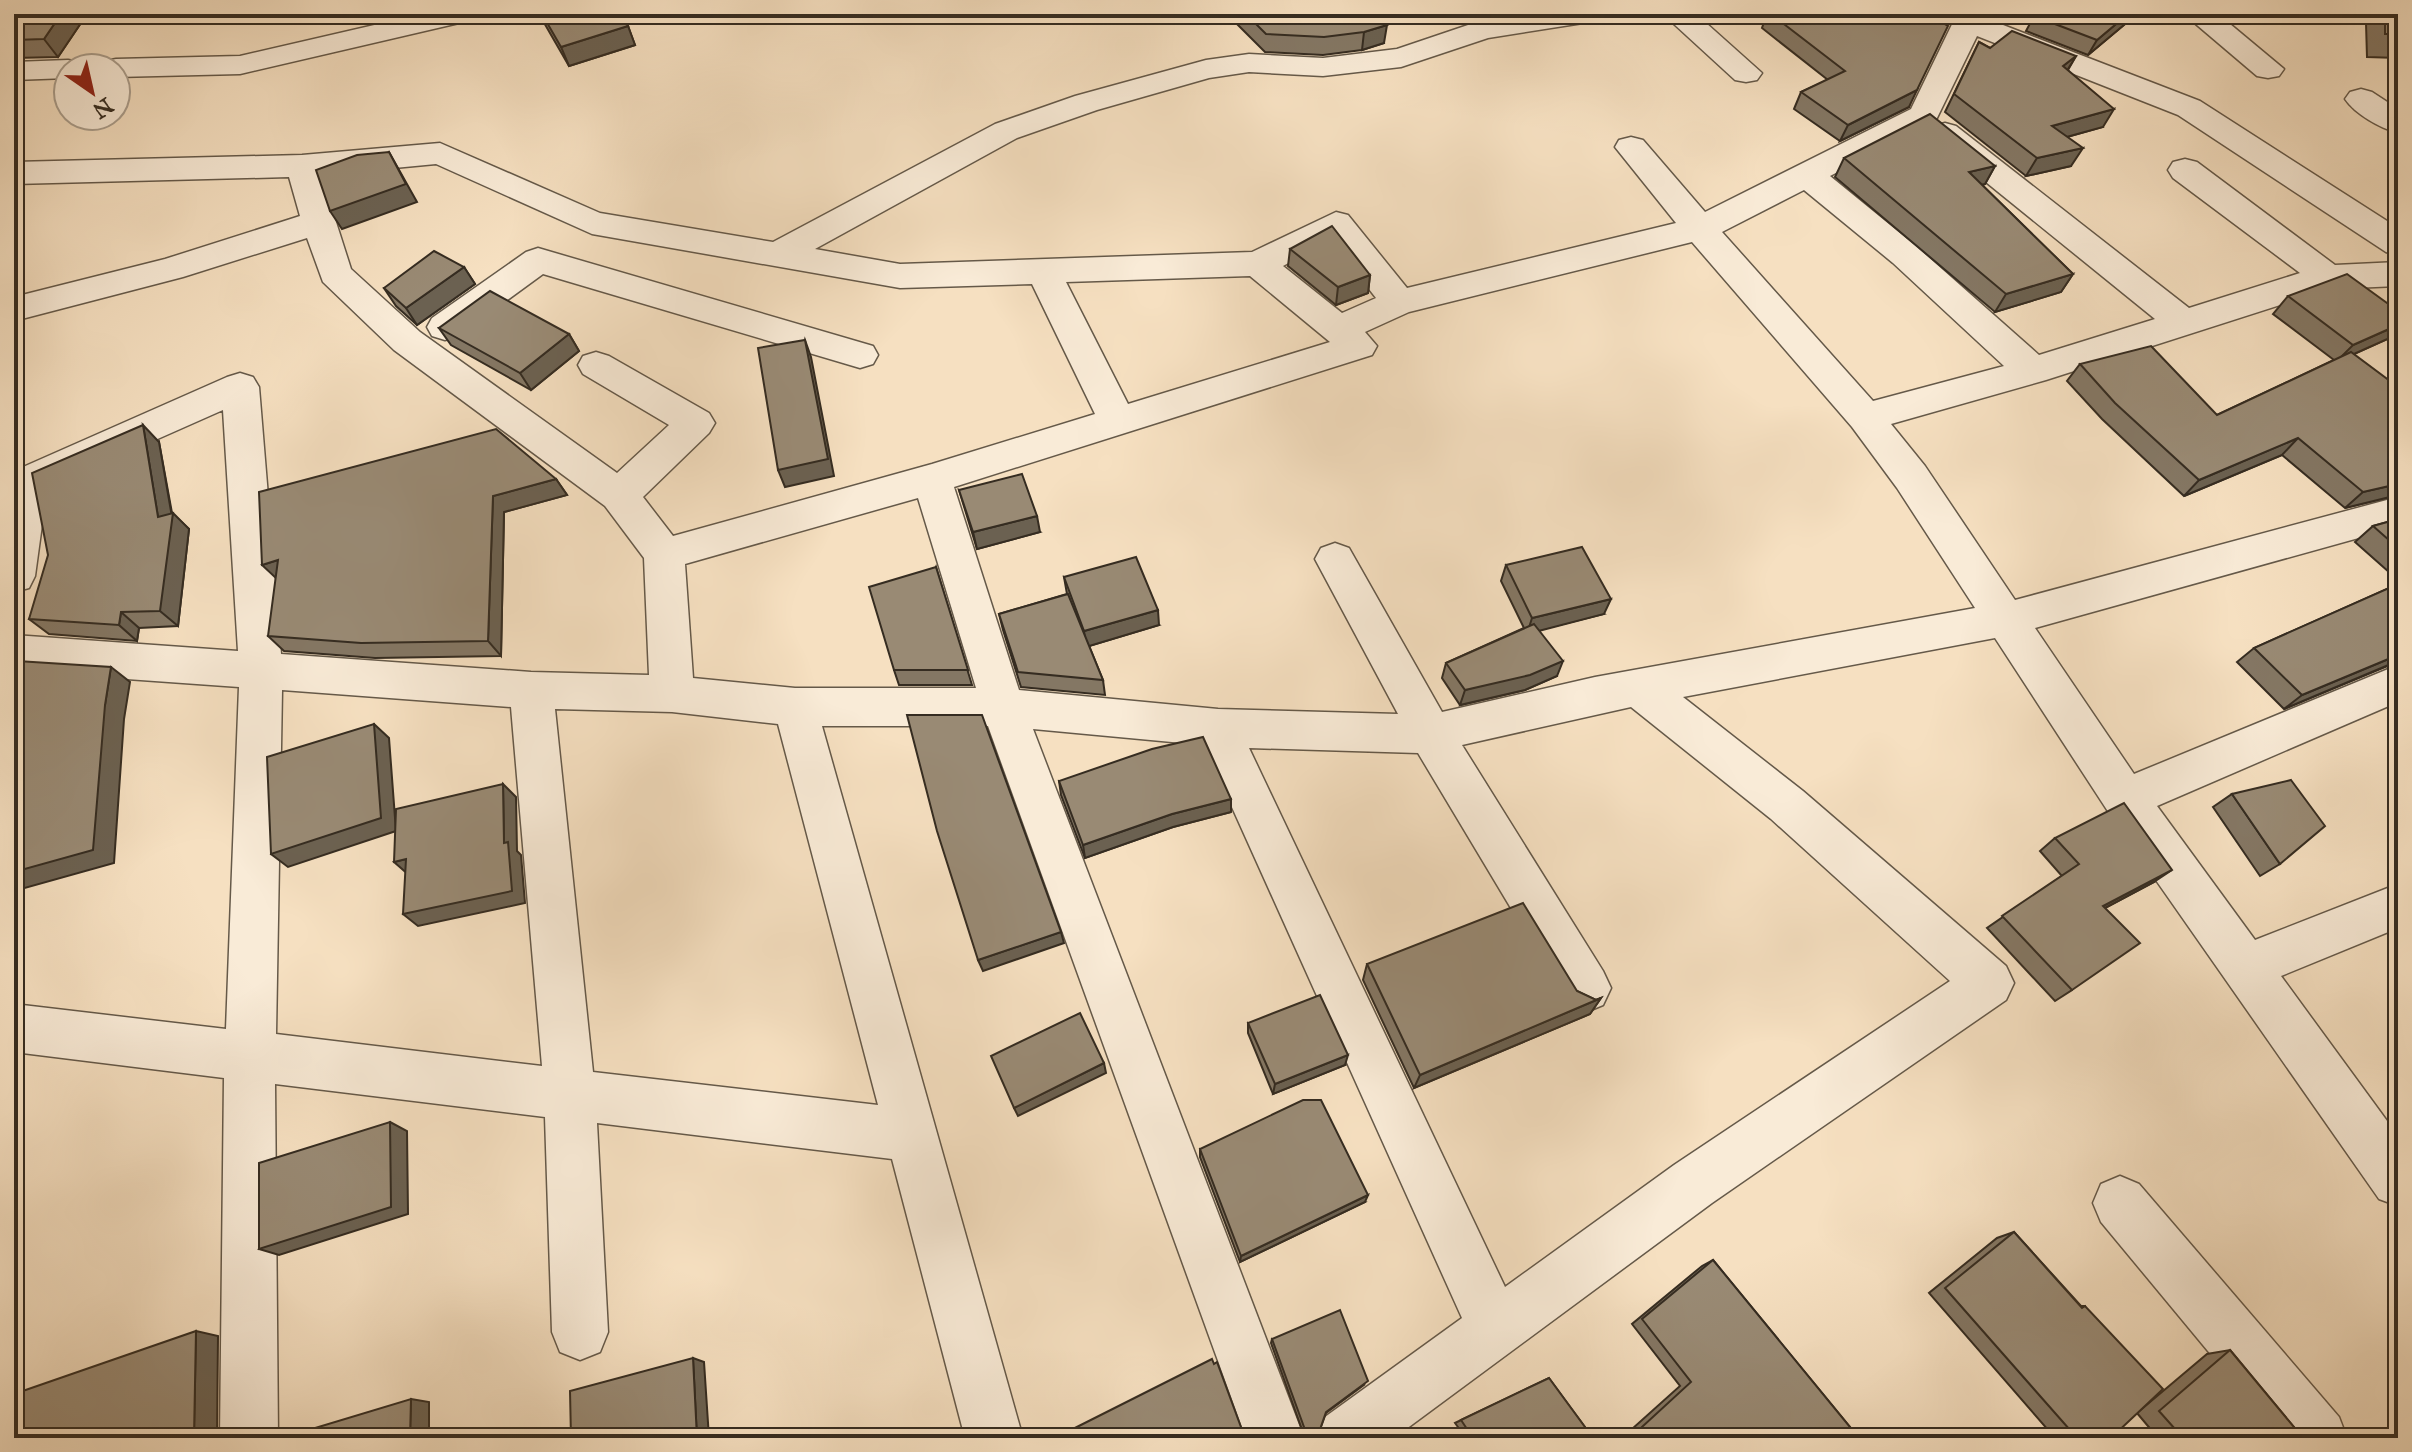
<svg xmlns="http://www.w3.org/2000/svg" width="2412" height="1452" font-family="'IM FELL Great Primer',serif">
  <style>
    .lines { fill: none; stroke-linecap: round; stroke-linejoin: round }
    .minor-casing { stroke: #655949; stroke-width: 3 }
    .minor { fill: #f9ebd7; fill-rule: evenodd }
    .wall { fill: #847764; stroke: #352c21; stroke-width: 2 }
    .shaded-wall { fill: #6b6151; stroke: #352c21; stroke-width: 2 }
    .building { fill: #998a74; stroke: #352c21; stroke-width: 2 }
  </style>
  <rect width="100%" height="100%" fill="#f6e0c1"/>
  <filter id="stains"><feTurbulence type="fractalNoise" baseFrequency=".0025" numOctaves="4"/><feColorMatrix values="0 0 0 0 .2 0 0 0 0 .09 0 0 0 0 .02 0 0 0 .5 -.17"/></filter>
  <radialGradient id="worn" r=".72"><stop offset=".6" stop-color="#630" stop-opacity="0"/><stop offset="1" stop-color="#630" stop-opacity=".3"/></radialGradient>
  <g class="lines">
    <defs>
      <g id="minor">
        <polygon points="422,14 476,14 472,20 240,74 116,77 116,68 100,68 105,61 116,59 240,56"/>
        <path d="M1526 14H1598L1594 20 1583 23 1488 38 1401 67 1323 76 1249 72 1209 78 1097 110 1017 138 815 249 900 264 1252 252 1336 212 1348 215 1407 288 1676 223 1615 147 1619 140 1631 137 1643 140 1705 212 1911 109 1957 14H1987L1985 18 2200 101 2398 228V256L2386 252 2178 115 1977 36 1935 122 1830 176 1917 247 2039 355 2155 319 1934 140 1929 133 1934 126 1945 123 1956 126 2189 308 2300 273 2173 178 2168 170 2173 162 2185 159 2197 162 2335 265 2398 262V286L2330 289 2046 380 1891 424 1925 466 2015 600 2398 497V527L2035 628 2134 774 2398 665V702L2157 806 2255 940 2398 884V928L2281 976 2398 1136V1206L2379 1199 2109 813 1995 638 1683 697 1803 791 2006 966 2014 983 2006 1000 1712 1203 1394 1438H1317L1325 1417 1462 1318 1204 745 1033 729 1304 1438H1246L988 726H822L1023 1438H965L892 1159 597 1123 608 1332 600 1352 580 1360 560 1352 552 1332 545 1117 275 1084 278 1438H220L224 1078 14 1052V1004L226 1029 239 687 14 671V635L238 651 223 410 47 488 35 576 29 588 14 592V471L227 377 240 373 253 377 259 387 281 654 531 672 649 675 644 558 605 506 394 350 323 282 307 238 183 277 14 321V297L165 259 300 216 289 177 14 184V162L302 155 440 143 600 213 773 242 995 124 1075 96 1206 60 1249 54 1323 58 1397 49 1471 24ZM436 164 592 234 900 288 1032 284 1095 414 932 464 673 536 643 497 709 433 715 423 709 413 609 356 596 352 583 356 578 365 583 374 669 425 617 473 420 332 351 269 321 175ZM1804 190 1893 263 2004 366 1873 401 1722 232ZM1331 240 1376 298 1342 313 1283 266ZM1692 242 1852 427 1897 488 1975 608 1595 677 1442 712 1349 548 1335 543 1321 548 1315 559 1398 714 1218 709 1019 690 954 487 1372 355 1377 346 1365 332 1409 312ZM1250 276 1330 342 1128 404 1066 282ZM918 498 976 688H795L693 678 685 564ZM282 690 511 707 542 1066 276 1034ZM1631 707 1771 819 1950 981 1674 1165 1505 1287 1249 748 1418 753 1569 1005 1586 1012 1603 1005 1611 988 1603 971 1462 745ZM555 709 672 712 778 724 878 1105 593 1072Z"/>
        <polygon points="1663,14 1696,14 1762,73 1757,80 1746,82 1735,80"/>
        <polygon points="2184,14 2218,14 2284,69 2279,76 2268,78 2257,76"/>
        <polygon points="68,60 79,62 83,68 68,68 68,78 14,80 14,62"/>
        <path d="M2361 89 2372 92 2398 109V133C2380 128 2355 114 2345 99L2350 92Z"/>
        <polygon points="538,248 873,346 878,355 873,364 860,368 543,274 458,336 445,340 432,336 427,327 432,318 526,252"/>
        <polygon points="2120,1176 2139,1184 2339,1417 2347,1438 2280,1438 2101,1222 2093,1203 2101,1184"/>
      </g>
    </defs>
    <use href="#minor" class="minor-casing"/>
    <use href="#minor" class="minor"/>
  </g>
  <g class="wall">
    <polygon points="14,14 87,14 58,57 14,58"/>
    <polygon points="539,14 620,14 628,26 635,45 569,66"/>
    <polygon points="1236,14 1375,14 1384,43 1362,50 1323,55 1265,52 1236,23"/>
    <polygon points="1767,14 1927,14 1909,107 1840,141 1794,109 1801,92 1828,80 1762,28"/>
    <polygon points="2036,14 2137,14 2088,55 2026,31 2034,16"/>
    <polygon points="2373,14 2398,14 2398,58 2367,57 2366,23"/>
    <polygon points="1979,42 1990,48 2076,56 2068,70 2103,127 2067,137 2071,166 2026,176 1945,112"/>
    <polygon points="1844,158 1995,166 1985,184 1982,185 2073,274 2061,292 1995,312 1835,177"/>
    <polygon points="1290,249 1370,275 1368,293 1336,305 1288,266"/>
    <polygon points="464,267 475,284 417,325 396,306 384,288"/>
    <polygon points="2288,296 2398,311 2398,331 2392,337 2354,354 2398,495 2345,508 2282,455 2184,496 2102,419 2067,381 2080,364 2217,415 2334,360 2273,314"/>
    <polygon points="439,328 569,334 579,351 531,390 451,345"/>
    <polygon points="159,442 172,513 189,529 178,626 139,628 137,641 49,634 29,619"/>
    <polygon points="556,479 567,495 504,512 501,656 375,658 284,651 268,636"/>
    <polygon points="959,490 1040,532 977,549"/>
    <polygon points="2398,519 2398,580 2355,542 2373,526"/>
    <polygon points="1506,565 1604,614 1539,630 1557,676 1525,690 1460,705 1442,678 1446,663 1524,628 1501,581"/>
    <polygon points="936,567 972,685 899,685 894,670"/>
    <polygon points="1064,577 1159,625 1089,646 1103,680 1105,695 1021,687 1003,630 999,614 1067,594"/>
    <polygon points="2398,584 2398,663 2397,662 2284,709 2237,662 2254,648"/>
    <polygon points="1059,781 1231,812 1173,827 1085,858 1061,795"/>
    <polygon points="2232,794 2280,864 2260,876 2213,807"/>
    <polygon points="2055,838 2154,882 2105,908 2072,990 2055,1001 1987,928 2062,876 2040,851"/>
    <polygon points="1367,964 1577,991 1596,1000 1601,998 1590,1014 1414,1088 1363,980"/>
    <polygon points="1248,1023 1345,1065 1273,1094 1248,1033"/>
    <polygon points="1200,1149 1365,1202 1240,1262 1200,1157"/>
    <polygon points="2014,1232 2081,1306 2085,1306 2111,1438 2055,1438 1929,1293 1997,1238"/>
    <polygon points="1713,1260 1859,1438 1622,1438 1680,1386 1632,1324 1702,1266"/>
    <polygon points="1272,1339 1364,1385 1326,1413 1317,1438 1344,1438 1305,1438 1271,1343"/>
    <polygon points="2230,1350 2303,1438 2309,1438 2158,1438 2137,1413 2207,1354"/>
    <polygon points="1549,1378 1593,1438 1466,1438 1455,1423"/>
  </g>
  <g class="shaded-wall">
    <polygon points="61,14 87,14 58,57 44,39"/>
    <polygon points="2128,14 2137,14 2088,55 2097,40"/>
    <polygon points="1387,25 1384,43 1362,50 1364,32"/>
    <polygon points="628,26 635,45 569,66 561,47"/>
    <polygon points="2076,56 2065,74 2063,66"/>
    <polygon points="1917,90 1909,107 1840,141 1848,125"/>
    <polygon points="2114,109 2103,127 2041,144 2052,126"/>
    <polygon points="2083,148 2071,166 2026,176 2037,158"/>
    <polygon points="389,152 417,202 342,229 330,211"/>
    <polygon points="1995,166 1985,184 1958,190 1969,172"/>
    <polygon points="464,267 475,284 417,325 406,308"/>
    <polygon points="2073,274 2061,292 1995,312 2006,294"/>
    <polygon points="1370,275 1368,293 1336,305 1338,287"/>
    <polygon points="2398,325 2398,331 2392,337 2336,362 2353,345"/>
    <polygon points="569,334 579,351 531,390 520,373"/>
    <polygon points="805,340 811,357 834,476 785,487 778,470"/>
    <polygon points="143,425 159,442 172,517 173,513 189,529 178,626 160,611 158,517"/>
    <polygon points="2298,438 2282,455 2184,496 2199,480"/>
    <polygon points="556,479 567,495 504,512 501,656 488,641 493,496"/>
    <polygon points="2398,484 2398,495 2345,508 2363,492"/>
    <polygon points="1037,516 1040,532 977,549 973,532"/>
    <polygon points="278,560 278,580 262,565"/>
    <polygon points="1611,599 1604,614 1527,634 1532,618"/>
    <polygon points="1158,610 1159,625 1086,647 1084,631"/>
    <polygon points="121,612 139,628 137,641 119,625"/>
    <polygon points="2398,655 2398,661 2284,709 2302,695"/>
    <polygon points="1563,661 1557,676 1525,690 1460,705 1465,690"/>
    <polygon points="111,667 130,682 124,719 114,863 14,891 14,872 105,705"/>
    <polygon points="374,724 389,738 396,831 288,867 271,854"/>
    <polygon points="503,784 516,797 517,851 521,855 525,903 418,926 403,914 504,843"/>
    <polygon points="1231,799 1231,812 1173,827 1085,858 1083,845 1172,814"/>
    <polygon points="406,859 409,875 394,862"/>
    <polygon points="2172,870 2154,882 2086,918 2103,906"/>
    <polygon points="1061,932 1064,943 983,971 978,960"/>
    <polygon points="1601,998 1590,1014 1414,1088 1420,1075"/>
    <polygon points="1348,1055 1345,1065 1273,1094 1275,1084"/>
    <polygon points="1104,1063 1106,1073 1018,1116 1014,1108"/>
    <polygon points="390,1122 407,1131 408,1214 279,1255 259,1249"/>
    <polygon points="1368,1195 1365,1202 1240,1262 1241,1256"/>
    <polygon points="196,1331 218,1336 217,1438 199,1438 194,1436"/>
    <polygon points="693,1358 704,1362 709,1438 697,1438"/>
    <polygon points="411,1399 429,1402 429,1438 410,1438"/>
  </g>
  <g class="building">
    <polygon points="14,14 61,14 44,39 14,40"/>
    <polygon points="542,14 620,14 628,26 561,47"/>
    <polygon points="1246,14 1375,14 1387,25 1364,32 1324,37 1266,34"/>
    <polygon points="1771,14 1927,14 1948,26 1917,90 1848,125 1801,92 1845,71"/>
    <polygon points="2036,14 2128,14 2097,40 2034,16"/>
    <rect x="2385" y="14" width="13" height="20"/>
    <polygon points="2012,31 2076,56 2063,66 2114,109 2052,126 2083,148 2037,158 1954,94 1979,42 1990,48"/>
    <polygon points="1930,114 1995,166 1969,172 2073,274 2006,294 1844,158"/>
    <polygon points="389,152 406,184 330,211 316,170 357,155"/>
    <polygon points="1332,226 1370,275 1338,287 1290,249"/>
    <polygon points="434,251 464,267 406,308 384,288"/>
    <polygon points="2347,274 2398,311 2398,325 2353,345 2288,296"/>
    <polygon points="490,291 569,334 520,373 439,328"/>
    <polygon points="805,340 828,459 778,470 758,348"/>
    <polygon points="2151,346 2217,415 2351,352 2398,387 2398,484 2363,492 2298,438 2199,480 2115,403 2080,364"/>
    <polygon points="143,425 158,517 173,513 160,611 121,612 119,625 29,619 48,555 32,473"/>
    <polygon points="496,429 556,479 493,496 488,641 361,643 268,636 278,560 262,565 259,492"/>
    <polygon points="1022,474 1037,516 973,532 959,490"/>
    <polygon points="2398,519 2398,548 2373,526"/>
    <polygon points="1582,547 1611,599 1532,618 1506,565"/>
    <polygon points="1136,557 1158,610 1084,631 1064,577"/>
    <polygon points="936,567 968,670 894,670 869,587"/>
    <polygon points="2398,584 2398,655 2302,695 2254,648"/>
    <polygon points="1068,594 1103,680 1018,672 999,614"/>
    <polygon points="1534,624 1563,661 1530,675 1465,690 1446,663"/>
    <polygon points="17,661 111,667 105,705 93,850 14,872 14,669"/>
    <polygon points="907,715 982,715 1061,932 978,960 937,831"/>
    <polygon points="374,724 381,818 271,854 267,757"/>
    <polygon points="1203,737 1231,799 1172,814 1083,845 1059,781 1152,749"/>
    <polygon points="2291,780 2325,826 2280,864 2232,794"/>
    <polygon points="503,784 504,843 508,842 512,891 403,914 406,859 394,862 396,809"/>
    <polygon points="2124,803 2172,870 2103,906 2140,943 2072,990 2002,916 2079,864 2055,838"/>
    <polygon points="1523,903 1577,991 1596,1000 1601,998 1420,1075 1367,964"/>
    <polygon points="1320,995 1348,1055 1275,1084 1248,1023"/>
    <polygon points="1080,1013 1104,1063 1014,1108 991,1056"/>
    <polygon points="1303,1100 1321,1100 1368,1195 1241,1256 1200,1149"/>
    <polygon points="390,1122 391,1207 259,1249 259,1163"/>
    <polygon points="2014,1232 2082,1308 2085,1306 2163,1389 2111,1438 2077,1438 1945,1288"/>
    <polygon points="1713,1260 1859,1438 1630,1438 1691,1382 1642,1319"/>
    <polygon points="1340,1310 1368,1381 1326,1412 1317,1438 1344,1438 1308,1438 1272,1339"/>
    <polygon points="196,1331 194,1436 199,1438 14,1438 14,1394"/>
    <polygon points="2230,1350 2303,1438 2309,1438 2183,1438 2159,1411"/>
    <polygon points="693,1358 697,1438 571,1438 570,1391"/>
    <polygon points="1212,1359 1214,1364 1217,1362 1245,1438 1055,1438"/>
    <polygon points="1549,1378 1593,1438 1473,1438 1461,1420"/>
    <polygon points="411,1399 410,1438 282,1438"/>
  </g>
  <rect width="2412" height="1452" fill="none" stroke="#f6e0c1" stroke-width="48"/>
  <rect x="16" y="16" width="2380" height="1420" fill="none" stroke="#352c21" stroke-width="4"/>
  <rect x="24" y="24" width="2364" height="1404" fill="none" stroke="#352c21" stroke-width="2"/>
  <g transform="translate(92 92) rotate(146)"><circle r="38" fill="#f9ebd7" stroke="#ab9f8e" stroke-width="2"/>
  <path d="M0-6L14 30L0 20L-14 30Z" fill="#8f2418"/>
  <text y="-12" font-size="22" font-weight="bold" text-anchor="middle" fill="#352c21">N</text>
  </g>
  <rect width="100%" height="100%" filter="url(#stains)"/>
  <rect width="100%" height="100%" fill="url(#worn)"/>
</svg>
